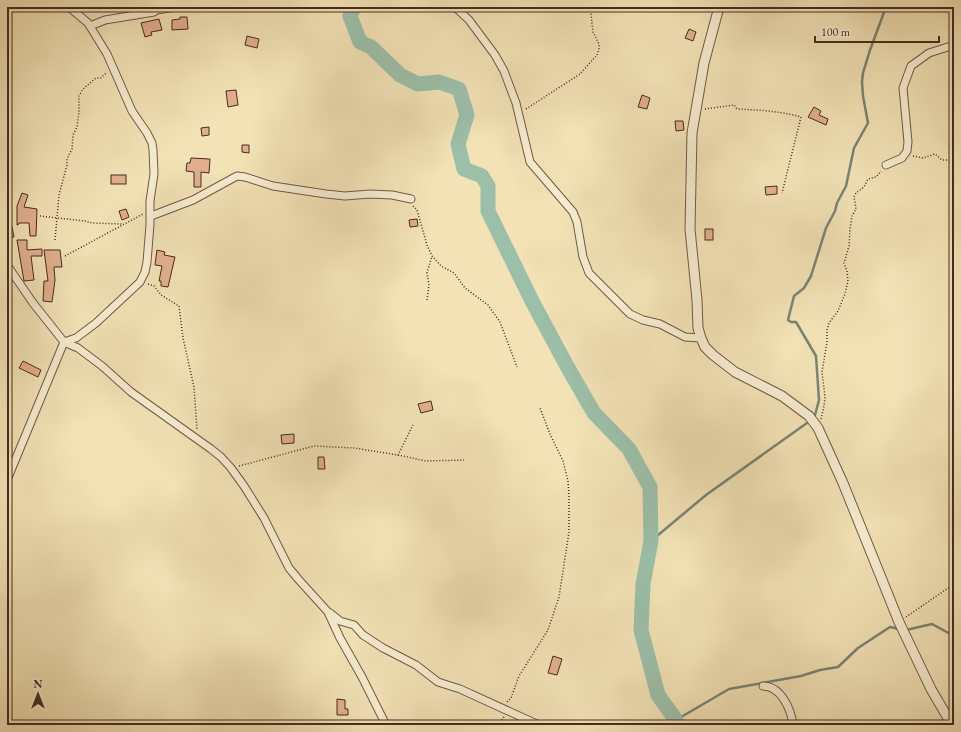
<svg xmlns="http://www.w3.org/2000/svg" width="961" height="732" font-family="'EB Garamond',serif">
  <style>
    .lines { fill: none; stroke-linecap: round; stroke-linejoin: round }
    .stream { stroke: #7a8473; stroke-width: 2.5 }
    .river { stroke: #9cbfa9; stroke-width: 15 }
    .building { fill: #e3af8e; stroke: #462b21 }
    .service-casing { stroke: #715946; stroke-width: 5.5 }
    .minor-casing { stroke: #715946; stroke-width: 9 }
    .tertiary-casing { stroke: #715946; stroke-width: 11 }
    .path { stroke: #462b21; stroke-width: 1.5; stroke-dasharray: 1 2; stroke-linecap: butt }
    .service { stroke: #f7ecd0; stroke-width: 3.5 }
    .minor { stroke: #f7ecd0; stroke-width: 7 }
    .tertiary { stroke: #f7ecd0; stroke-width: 9 }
  </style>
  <rect width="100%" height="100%" fill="#f2e2b6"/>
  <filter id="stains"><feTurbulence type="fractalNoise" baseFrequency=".005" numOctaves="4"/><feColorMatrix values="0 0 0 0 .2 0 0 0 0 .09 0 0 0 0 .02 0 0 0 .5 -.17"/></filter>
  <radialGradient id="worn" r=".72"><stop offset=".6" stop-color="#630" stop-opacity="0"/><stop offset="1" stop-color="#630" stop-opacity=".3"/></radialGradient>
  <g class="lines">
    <g class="stream">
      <polyline points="815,415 819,400 816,356 796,322 791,322 788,320 794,296 804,288 811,276 826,228 835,211 837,203 846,186 854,148 868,123 863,96 862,82 863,73 870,50 886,7"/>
      <polyline points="651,541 706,495 807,423"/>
      <polyline points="906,630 932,624 954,636"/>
      <polyline points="676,720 729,689 801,676 820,670 838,667 858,648 890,627 899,629"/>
    </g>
    <polyline class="river" points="354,7 350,16 360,42 371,47 400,75 418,84 439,82 459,89 467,115 458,144 464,169 482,176 488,186 488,211 532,301 568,368 594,413 629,449 650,487 651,541 643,584 641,630 658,695 676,720 677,725"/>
  </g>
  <g class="building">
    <polygon points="180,17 187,17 188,29 172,30 172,20 180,19"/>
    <polygon points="159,19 162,30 151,32 152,35 145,37 141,23"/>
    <polygon points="689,29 696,32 693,41 685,38"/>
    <polygon points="247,36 259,39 257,48 245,45"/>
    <polygon points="236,90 238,105 228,107 226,91"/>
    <polygon points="642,95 650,98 647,109 638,107"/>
    <polygon points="814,107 821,111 819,115 828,119 826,125 808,117"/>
    <polygon points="675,121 683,121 684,130 676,131"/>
    <polygon points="209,127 209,135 202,136 201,128"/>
    <polygon points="242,145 249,145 249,153 242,152"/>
    <polygon points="191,158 210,159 209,173 201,172 201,187 194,187 194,172 186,171 187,163 190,163"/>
    <rect x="111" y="175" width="15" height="9"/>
    <polygon points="777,186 777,194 766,195 765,187"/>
    <polygon points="22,193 28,195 24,207 37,209 36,236 30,236 29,223 19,223 18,225 17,225 17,206"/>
    <polygon points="126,209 129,217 122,220 119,211"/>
    <polygon points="7,217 10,217 14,237 7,238"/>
    <polygon points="417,219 418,226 410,227 409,220"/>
    <rect x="705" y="229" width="8" height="11"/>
    <polygon points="17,240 27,240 27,250 42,249 42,256 31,256 34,280 24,281"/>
    <polygon points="44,250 60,250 62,267 54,267 55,280 52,302 43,301 44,281 48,281"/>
    <polygon points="157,250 165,252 164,255 175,257 168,287 161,286 161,281 159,281 162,266 155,265"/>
    <polygon points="23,361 41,370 38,377 19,368"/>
    <polygon points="431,401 433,410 421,413 418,404"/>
    <polygon points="294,434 294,443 282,444 281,435"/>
    <polygon points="318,457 324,457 325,469 318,469"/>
    <polygon points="553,656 562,659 557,675 548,673"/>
    <polygon points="337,699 345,700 345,709 348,709 348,715 337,715"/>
  </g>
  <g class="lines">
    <defs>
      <polyline id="service" points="155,12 187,7"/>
      <g id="minor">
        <polyline points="455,7 469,20 495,55 504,71 516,103 530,162 573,212 577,222 583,257 589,273 630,314 643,320 660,324 685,337 701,338"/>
        <polyline points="90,26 105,20 154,12 157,7"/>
        <polyline points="886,165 902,158 907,151 908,142 903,88 911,66 929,53 954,45"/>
        <polyline points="151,216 193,200 237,176 245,177 273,186 326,194 345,196 370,194 392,195 411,199"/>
        <polyline points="7,265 33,303 64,342 78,348 102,366 131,392 211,449 221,457 231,468 244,486 264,518 289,568 299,580 328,612 340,638 362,677 386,725"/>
        <polyline points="7,480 64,342 76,338 96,323 140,282 145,272 147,262 150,225 150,201 154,174 153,150 152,143 147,133 132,111 107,54 88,23 69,7"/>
        <polyline points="330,613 340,621 354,625 363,635 383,648 416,665 438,682 460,689 539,725"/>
        <path d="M763 686C781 686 791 709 793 725"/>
      </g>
      <polyline id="tertiary" points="719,7 704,63 692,133 690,229 697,300 698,328 701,338 705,347 713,355 735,372 782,396 809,416 818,428 843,483 899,622 931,689 952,725"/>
    </defs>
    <use href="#service" class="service-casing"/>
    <use href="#minor" class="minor-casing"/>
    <use href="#tertiary" class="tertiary-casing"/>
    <g class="path">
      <polyline points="526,109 580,74 597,55 599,50 599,44 593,32 590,7"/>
      <path d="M705 109 734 105 737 109C758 110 780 111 801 117L782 193"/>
      <polyline points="913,156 923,158 935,154 942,160 951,160 954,169"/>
      <polyline points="413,206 417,210 427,245 432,256 441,266 454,273 465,288 488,305 500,322 517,367"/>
      <polyline points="40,216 85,221 92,223 122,224"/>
      <polyline points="55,240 59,195 67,165 67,159 72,149 73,135 77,127 79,112 79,96 83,89 96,78 101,78 107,72"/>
      <polyline points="65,256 143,214"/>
      <polyline points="148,284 154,286 161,295 179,306 183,338 194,387 197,430"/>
      <polyline points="427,300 429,285 427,273 432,256"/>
      <polyline points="821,419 824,406 825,397 822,372 827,342 827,330 829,323 838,311 845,294 848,281 847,271 844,263 849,246 850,229 852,216 856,209 854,197 856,193 864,187 868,179 876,177 881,171"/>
      <polyline points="398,455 426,461 464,460"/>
      <polyline points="239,466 314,446 354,448 398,455 413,425"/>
      <polyline points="906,617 954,584"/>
      <polyline points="507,702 511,698 519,676 548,630 559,597 569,532 569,496 568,481 563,461 550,434 540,408"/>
      <polyline points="498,725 504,717"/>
    </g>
    <use href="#service" class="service"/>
    <use href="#minor" class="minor"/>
    <use href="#tertiary" class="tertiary"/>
  </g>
  <rect width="961" height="732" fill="none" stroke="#f2e2b6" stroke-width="24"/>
  <rect x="8" y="8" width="945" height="716" fill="none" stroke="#462b21" stroke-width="2"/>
  <rect x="12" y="12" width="937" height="708" fill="none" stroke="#462b21"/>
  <g transform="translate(38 694)" stroke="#f7ecd0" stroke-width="3" paint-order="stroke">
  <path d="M0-3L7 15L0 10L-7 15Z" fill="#462b21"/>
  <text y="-6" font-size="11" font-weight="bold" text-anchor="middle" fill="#462b21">N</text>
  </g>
  <path d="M815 36v6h124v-6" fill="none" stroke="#462b21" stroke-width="2"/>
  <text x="821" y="36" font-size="12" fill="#462b21" stroke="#f7ecd0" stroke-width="3" paint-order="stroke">100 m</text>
  <rect width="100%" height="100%" filter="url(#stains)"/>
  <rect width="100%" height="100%" fill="url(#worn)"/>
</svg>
